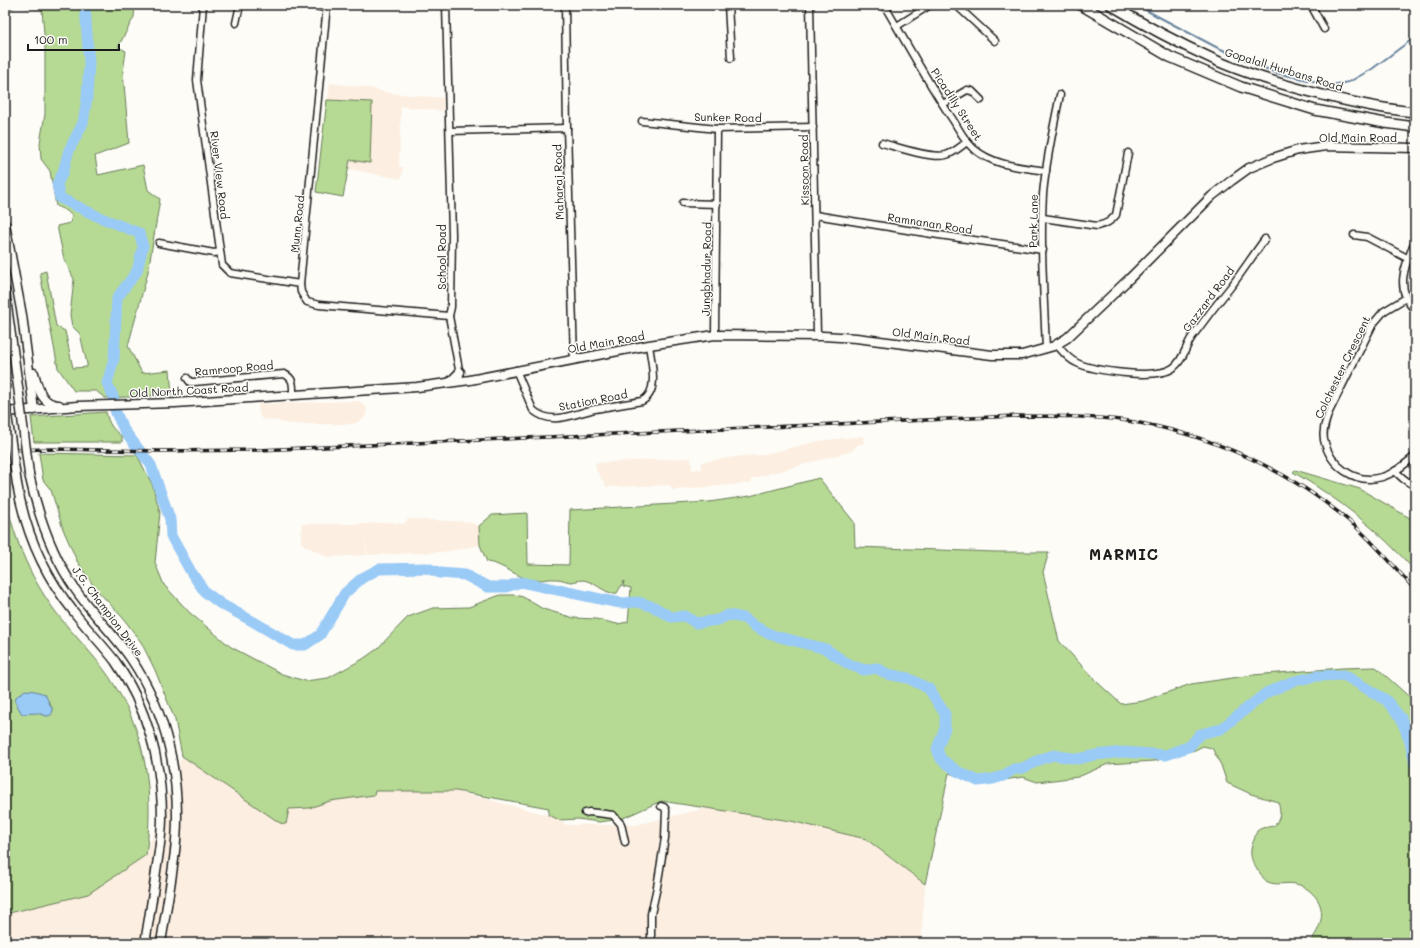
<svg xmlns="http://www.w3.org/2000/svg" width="1420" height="948" font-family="Mali,sans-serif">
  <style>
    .built { fill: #fceee0 }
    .green { fill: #b6da94; stroke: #697b58; fill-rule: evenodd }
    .water { fill: #9acaf6; stroke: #68849f }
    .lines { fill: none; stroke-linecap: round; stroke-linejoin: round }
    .stream { stroke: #68849f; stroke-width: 2 }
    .river { stroke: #9acaf6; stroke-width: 11 }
    .street-casing { stroke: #1c1c1c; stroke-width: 9 }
    .secondary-casing { stroke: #1c1c1c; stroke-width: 11 }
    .primary-casing { stroke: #1c1c1c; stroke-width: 12 }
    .street { stroke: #fdfcf7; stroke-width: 6 }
    .secondary { stroke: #fdfcf7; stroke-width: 8 }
    .primary { stroke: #fdfcf7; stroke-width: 9 }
    .rail-casing { stroke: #1c1c1c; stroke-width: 3.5 }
    .rail { stroke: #fdfcf7; stroke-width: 2; stroke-dasharray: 6; stroke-linecap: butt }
    .secondary-bridge-casing { stroke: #1c1c1c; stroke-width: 11; stroke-linecap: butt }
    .secondary-bridge { stroke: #fdfcf7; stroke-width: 8 }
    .labels { text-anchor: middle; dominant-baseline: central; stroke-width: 3; stroke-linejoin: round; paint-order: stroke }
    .street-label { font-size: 11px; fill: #1c1c1c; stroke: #fdfcf7 }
    .district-label { font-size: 15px; font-weight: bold; letter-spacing: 1px; fill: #1c1c1c; stroke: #fdfcf7 }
  </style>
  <rect width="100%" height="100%" fill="#fdfcf7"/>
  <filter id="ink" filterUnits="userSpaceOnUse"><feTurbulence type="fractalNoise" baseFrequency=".025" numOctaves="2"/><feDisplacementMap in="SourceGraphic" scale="8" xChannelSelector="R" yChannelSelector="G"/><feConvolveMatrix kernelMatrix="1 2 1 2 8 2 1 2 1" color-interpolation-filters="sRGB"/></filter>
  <g filter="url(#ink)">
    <g class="built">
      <polygon points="330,83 370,88 389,93 443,98 443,111 401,106 399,166 403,167 401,179 349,169 343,197 316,192"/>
      <polygon points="359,401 367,408 365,417 356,423 347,424 291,424 283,423 278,421 262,419 259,414 258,404"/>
      <polygon points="863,436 864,443 857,445 852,451 751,479 751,483 673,490 669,485 607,487 596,470 595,463 691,458 692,470 702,469 702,462 742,456 761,455 819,441"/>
      <polygon points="408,519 468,522 479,526 480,545 461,549 441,552 367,555 365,535 366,555 328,557 304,545 301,542 302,524 365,524 391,522 404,524"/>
      <polygon points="182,756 280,823 289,809 309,808 330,801 374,795 374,791 456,791 548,815 560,820 566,825 636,825 706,808 791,821 866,839 925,884 921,943 5,943 5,914 88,894 146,855"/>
    </g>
    <g class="green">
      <polygon points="5,5 135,5 134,17 118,47 126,51 123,72 129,143 95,156 98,175 143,165 148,190 160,199 148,272 128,346 142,373 170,370 172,395 105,398 96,391 74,391 58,368 40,273 46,271 56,326 65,331 73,368 87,367 87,364 80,334 72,326 70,315 74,279 64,259 57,226 70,223 72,216 67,211 56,206 50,171 41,159 40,143 45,114 45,46 42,9 17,6 5,11"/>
      <polygon points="327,100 372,102 370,163 350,160 343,197 316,192"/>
      <path d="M106 412C109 425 112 428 122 437V442H34L31 417Z"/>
      <path d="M39 453 137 455 152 484 160 512 155 563 164 585 190 613 231 647 282 674 305 681 328 678 363 659 377 649 408 617 433 608 469 607 500 595H515L523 597 543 609 574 618 596 619 617 624 628 622 631 588 623 586 624 581 617 593C606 595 598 584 587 581 582 579 577 581 572 582 567 582 562 579 557 579 549 578 540 581 532 580 516 577 503 564 487 562L480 545 479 526 492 515 527 513 528 564 569 565 570 510 709 502 750 496 819 478 854 522 855 547 996 552H1049L1043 572 1059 641 1096 681 1121 704 1143 701 1191 684 1253 675 1342 668 1376 667 1415 702V943H1309C1321 929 1328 909 1313 894 1308 889 1302 885 1295 884 1287 882 1276 886 1268 882 1265 881 1262 876 1260 873 1251 863 1248 852 1254 840 1255 837 1256 833 1257 831 1261 827 1269 827 1274 826 1281 818 1281 812 1278 802L1251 794 1227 783 1221 765 1212 748 1203 746 1195 750 1155 761 1108 764 1078 777 1037 782 1023 777 985 783 971 781 949 773 925 884 866 839 791 821 661 801 621 819 599 822 578 819 560 820 548 815 549 808 456 791H375L374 795 330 801 309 808 289 809 286 824 280 823 182 756 175 720 155 670 141 642 123 618 95 588 77 561 63 529 51 490 43 480Z"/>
      <path d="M1295 470 1360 489 1415 521V571C1380 531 1339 499 1293 472Z"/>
      <path d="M5 494C14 541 32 583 62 620 80 642 100 661 115 686 147 736 154 796 146 855L88 894 5 914ZM49 701 53 711 47 716 37 713Z"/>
    </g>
    <polygon class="water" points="25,690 35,691 45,694 53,711 51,715 47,716 37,713 22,714 15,702 16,697"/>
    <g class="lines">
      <polyline class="stream" points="1136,5 1216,47 1276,73 1331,85 1349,82 1372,69 1415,37"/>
      <polyline class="river" points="85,5 89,63 87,98 83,123 69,150 63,172 57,184 60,198 99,217 139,233 143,246 137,271 117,298 114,359 107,383 113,396 116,413 124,430 151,465 170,519 171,536 191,572 205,592 221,604 254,622 293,645 305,645 320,635 345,593 362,578 379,569 427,568 440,573 465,575 488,587 506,587 521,582 605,600 621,603 638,602 654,607 671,617 685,616 696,623 718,620 728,615 744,618 756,627 772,635 826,649 848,664 864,670 877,668 887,674 908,678 929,689 945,714 945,728 937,749 941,759 957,771 978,781 993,779 1003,776 1014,769 1023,768 1041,759 1054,755 1078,759 1095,755 1124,752 1166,755 1190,746 1200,734 1221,729 1266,693 1291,682 1317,676 1344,675 1386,700 1401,718 1410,742 1415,764"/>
      <defs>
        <g id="street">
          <polyline points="203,5 197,80 222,265 230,273 300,284"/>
          <polyline points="309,5 326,8"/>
          <polyline points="327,5 300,284 301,292 307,302 319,305 449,316"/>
          <polyline points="446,5 452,235 451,307 449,316 460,375"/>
          <polyline points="565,5 567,128 574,359"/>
          <polyline points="728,5 731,58"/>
          <polyline points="810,5 817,335"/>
          <path d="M884 5C906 42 927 81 951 117 958 127 964 141 974 149 994 166 1021 167 1046 171"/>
          <polyline points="956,5 995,41"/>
          <polyline points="1311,5 1324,29"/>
          <polyline points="236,23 240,5"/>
          <polyline points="897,26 930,5"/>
          <polyline points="943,104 967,90 972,91 981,100"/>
          <polyline points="642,121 717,129 813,127"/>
          <polyline points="450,131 567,128"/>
          <path d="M882 143C897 147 931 159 946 155 954 153 961 146 967 142"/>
          <polyline points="683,203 717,204"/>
          <polyline points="815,215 932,234 1043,250"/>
          <path d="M1043 218 1097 226C1106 224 1110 222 1116 215L1128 153"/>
          <polyline points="1354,235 1367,237 1407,258"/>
          <path d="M1415 242C1405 264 1394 290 1415 310"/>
          <polyline points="159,243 214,253 220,252"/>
          <path d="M1406 298 1384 311 1373 324 1329 412C1326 421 1322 430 1324 440 1330 466 1355 485 1382 477 1394 474 1405 464 1415 456"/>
          <polyline points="715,335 717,129"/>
          <path d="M1057 345C1063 352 1068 359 1077 363 1095 371 1156 380 1173 368 1184 360 1185 347 1192 337 1205 319 1219 301 1233 284 1244 269 1254 254 1265 239"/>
          <path d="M1046 349C1044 298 1040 245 1043 194 1046 161 1053 128 1060 95"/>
          <path d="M516 370 533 410C552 427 575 413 595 409 611 406 626 404 642 401 660 392 651 362 649 345"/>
          <path d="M187 378 190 382H194L284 374C294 378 293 385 293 395"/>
          <path d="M1395 471C1401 477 1407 483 1415 485"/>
          <polyline points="585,813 589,812 613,815 621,824 625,842"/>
          <polyline points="651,943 651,914 657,887 665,838 666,810 664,807 661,806"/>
        </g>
        <g id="secondary">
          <polyline points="5,224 22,315 34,410"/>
          <polyline points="5,291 19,394"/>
          <path d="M34 373C38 387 41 405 59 405"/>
          <polyline points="450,382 460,372"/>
          <polyline points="5,412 78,406 175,403 417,387 470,380 649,345 715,335 823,336 856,338 992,355 1022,355 1054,346 1067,338 1130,278 1212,196 1231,181 1249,168 1273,158 1298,150 1326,146 1415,148"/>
          <path d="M29 474C38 515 51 554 75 589 92 614 114 634 131 659 167 712 181 778 176 841 173 875 166 909 161 943"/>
          <path d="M17 484C25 531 44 575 74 612 87 629 102 644 115 661 147 706 162 763 162 817 162 835 159 853 156 871 153 895 149 919 145 943"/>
        </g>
        <g id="primary">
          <polyline points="1081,5 1170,57 1241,87 1315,110 1385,123 1415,127"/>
          <path d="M1111 5C1144 25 1178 43 1213 59 1234 69 1257 76 1279 83 1323 96 1369 108 1415 112"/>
        </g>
      </defs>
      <use href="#street" class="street-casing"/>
      <use href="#secondary" class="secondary-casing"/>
      <use href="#primary" class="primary-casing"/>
      <use href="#street" class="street"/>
      <use href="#secondary" class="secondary"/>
      <use href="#primary" class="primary"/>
      <defs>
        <path id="rail" d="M5 450 52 449 160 451 258 450 1016 416C1053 416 1090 416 1128 421 1211 434 1292 471 1355 526 1377 546 1396 568 1415 590"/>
      </defs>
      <use href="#rail" class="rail-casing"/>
      <use href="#rail" class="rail"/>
      <defs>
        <g id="secondary-bridge">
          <polyline points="19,394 29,474"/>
          <polyline points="5,401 17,484"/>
        </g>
      </defs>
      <use href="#secondary-bridge" class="secondary-bridge-casing"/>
      <use href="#secondary-bridge" class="secondary-bridge"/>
    </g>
  </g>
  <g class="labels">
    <g class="street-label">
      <text transform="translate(1284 69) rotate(17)">Gopalall Hurbans Road</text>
      <text transform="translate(957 104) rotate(57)">Picadilly Street</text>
      <text transform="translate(728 117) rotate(1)">Sunker Road</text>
      <text x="1358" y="137">Old Main Road</text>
      <text transform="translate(804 170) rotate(-91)">Kissoon Road</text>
      <text transform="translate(220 175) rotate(83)">River View Road</text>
      <text transform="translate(558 182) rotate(-92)">Maharaj Road</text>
      <text transform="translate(1033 221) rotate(-89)">Park Lane</text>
      <text transform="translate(930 223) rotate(9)">Ramnanan Road</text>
      <text transform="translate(297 224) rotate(-84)">Munn Road</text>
      <text transform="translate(441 257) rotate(-90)">School Road</text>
      <text transform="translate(706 269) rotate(-89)">Jungbhadur Road</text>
      <text transform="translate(1208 299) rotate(-53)">Gazzard Road</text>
      <text transform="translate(931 336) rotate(7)">Old Main Road</text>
      <text transform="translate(606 342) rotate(-10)">Old Main Road</text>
      <text transform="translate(1342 367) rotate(-64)">Colchester Crescent</text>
      <text transform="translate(234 368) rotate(-5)">Ramroop Road</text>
      <text transform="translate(189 390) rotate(-3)">Old North Coast Road</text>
      <text transform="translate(593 400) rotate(-11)">Station Road</text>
      <text transform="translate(108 611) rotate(53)">J.G. Champion Drive</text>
    </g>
    <g class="district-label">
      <text x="1124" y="554">MARMIC</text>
    </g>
  </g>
  <rect width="1420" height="948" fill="none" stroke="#fdfcf7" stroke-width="20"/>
  <rect x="10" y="10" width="1400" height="928" fill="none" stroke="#1c1c1c" stroke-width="1.5" filter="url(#ink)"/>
  <path d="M28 44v6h91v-6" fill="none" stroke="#1c1c1c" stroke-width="2"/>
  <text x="34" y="44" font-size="12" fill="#1c1c1c" stroke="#fdfcf7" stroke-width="3" paint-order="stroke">100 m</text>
</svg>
